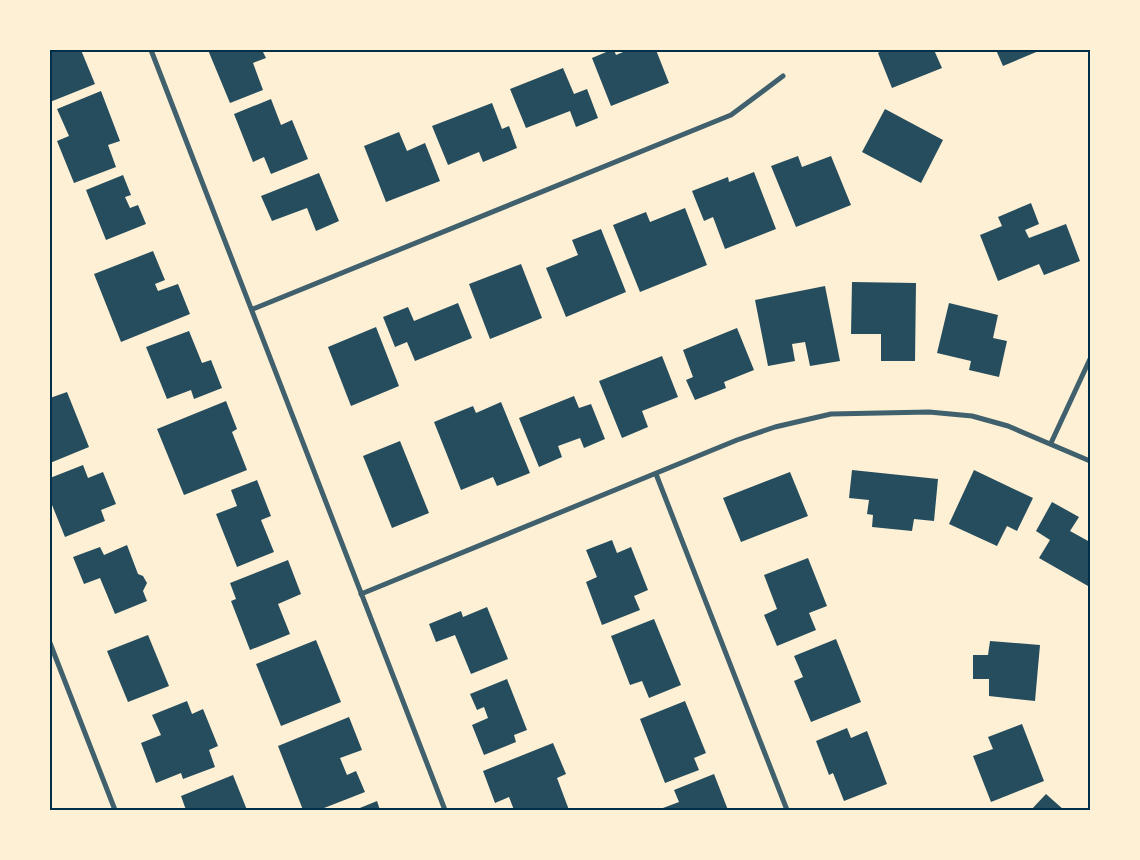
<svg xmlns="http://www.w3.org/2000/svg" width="1140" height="860" font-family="'DM Sans',sans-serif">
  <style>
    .building { fill: #264d5e }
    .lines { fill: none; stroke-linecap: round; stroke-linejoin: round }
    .minor { stroke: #3f606c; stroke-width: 5 }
    .neatline { fill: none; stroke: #003049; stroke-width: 2 }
  </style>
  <rect width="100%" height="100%" fill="#fdf0d5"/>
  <g class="building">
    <polygon points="50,50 81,50 95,84 50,102"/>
    <polygon points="208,50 262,50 266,58 253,63 263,90 230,103"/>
    <polygon points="611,50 614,50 616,55 628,50 656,50 669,83 611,106 592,58"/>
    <polygon points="881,50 934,50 942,68 892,88 878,53 881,51"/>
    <polygon points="996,50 1041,50 1003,66"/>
    <polygon points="563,68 574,94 587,89 598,118 576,127 570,111 526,128 510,89"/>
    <polygon points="101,91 120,141 108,145 116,167 74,183 57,141 69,136 57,109"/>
    <polygon points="271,99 281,125 292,120 308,159 271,174 264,157 253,162 234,114"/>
    <polygon points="492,103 502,129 509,126 517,148 483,162 479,152 448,165 432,126"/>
    <polygon points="885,109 943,140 921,183 862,152"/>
    <polygon points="399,132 407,151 425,143 440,181 386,202 364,146"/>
    <polygon points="798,156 802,167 831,156 851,205 796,227 771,166"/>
    <polygon points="754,172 776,229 725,249 713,217 704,221 692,191 728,177 729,182"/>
    <polygon points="319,173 339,221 316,231 307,208 272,221 261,196"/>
    <polygon points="123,175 131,195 125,197 130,208 138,205 146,224 106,240 86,190"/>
    <polygon points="1031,203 1039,224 1025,230 1029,238 1066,224 1080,261 1044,275 1039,264 998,281 980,235 1002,226 998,217"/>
    <polygon points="685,208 707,265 640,292 613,225 646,212 650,222"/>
    <polygon points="601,229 626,292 566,317 546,268 578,255 572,240"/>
    <polygon points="153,251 165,280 155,284 158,291 178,284 190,314 121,342 94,274"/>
    <polygon points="521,264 542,318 490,339 469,284"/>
    <polygon points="852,282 916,283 915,361 881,361 881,334 851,334"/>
    <polygon points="825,286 840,361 810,366 805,342 792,344 795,361 768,366 755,300"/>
    <polygon points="458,303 472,338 415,361 407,342 395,347 383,317 408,307 414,321"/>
    <polygon points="949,303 998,315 993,338 1007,341 999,377 969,370 971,361 937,353"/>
    <polygon points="376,327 399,386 351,406 328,347"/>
    <polygon points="737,328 754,370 724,382 726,388 695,400 686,380 693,377 683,350"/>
    <polygon points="189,331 202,363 211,360 222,388 194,399 191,390 167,399 146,347"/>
    <polygon points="662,356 678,397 642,411 648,427 622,438 599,381"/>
    <polygon points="67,392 89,447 50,463 50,398"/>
    <polygon points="574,396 579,408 591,404 605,439 584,448 580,438 558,446 562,457 539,467 519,418"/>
    <polygon points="226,401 237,429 232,432 247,470 184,495 157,429"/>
    <polygon points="501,402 530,473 497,486 493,477 461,490 434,422 473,406 476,413"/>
    <polygon points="400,441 429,513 392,528 363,456"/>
    <polygon points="83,465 88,478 103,472 116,504 101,510 105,521 65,537 50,500 50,478"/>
    <polygon points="852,470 938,479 934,521 914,519 912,531 872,527 873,515 867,514 869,500 849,498"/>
    <polygon points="974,470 1033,498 1017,531 1007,526 997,546 949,524"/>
    <polygon points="790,472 808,516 741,542 723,498"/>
    <polygon points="257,480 271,516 261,520 274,552 237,567 216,514 237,506 231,490"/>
    <polygon points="1052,502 1079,517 1070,531 1090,542 1090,582 1088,586 1039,558 1050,540 1036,531"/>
    <polygon points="612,540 617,553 631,547 648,590 634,596 640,610 602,625 586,582 597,577 586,550"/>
    <polygon points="127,545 138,574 143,576 147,583 143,591 147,601 115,614 100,578 84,584 73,557 100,547 104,555"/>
    <polygon points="808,558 827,606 809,613 816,630 777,646 764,615 777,609 764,575"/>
    <polygon points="288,560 301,594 278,604 290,634 250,650 231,601 236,599 230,583"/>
    <polygon points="487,607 508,659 471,674 455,635 436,642 429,624 461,611 463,617"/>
    <polygon points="654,619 681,685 649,698 642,681 630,685 611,636"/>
    <polygon points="148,635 169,686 128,702 107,651"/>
    <polygon points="836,639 861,702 811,722 794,681 803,677 794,656"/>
    <polygon points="316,640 341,702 281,726 256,664"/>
    <polygon points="990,641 1040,645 1035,701 989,696 989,679 973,679 973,655 988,655"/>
    <polygon points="507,679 527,730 514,735 516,742 484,755 472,725 488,718 484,707 477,710 470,694"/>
    <polygon points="187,701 192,714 203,709 218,746 209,750 215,767 183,779 181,773 156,783 141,743 161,735 152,715"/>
    <polygon points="685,701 706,753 694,758 699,770 665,783 640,719"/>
    <polygon points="349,717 362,750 340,758 347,775 356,771 365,792 319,810 303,810 278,746"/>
    <polygon points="1022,724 1044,781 991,802 973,756 993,749 988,737"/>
    <polygon points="847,728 851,738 867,731 887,784 844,801 833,773 829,775 816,741"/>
    <polygon points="553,743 566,774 557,778 569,810 514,810 509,797 495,803 483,771"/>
    <polygon points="714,774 728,810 663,810 663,808 679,802 674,790"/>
    <polygon points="233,775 247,810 186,810 181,796"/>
    <polygon points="1046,794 1064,810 1031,810"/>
    <polygon points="377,801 380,810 355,810"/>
  </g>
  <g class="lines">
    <g class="minor">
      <path d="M151 50C251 303 346 557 445 810"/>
      <polyline points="253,309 731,115 783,76"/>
      <polyline points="1051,443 1090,359"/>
      <polyline points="656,474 787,810"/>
      <polyline points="361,594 737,440 775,427 831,414 929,412 972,416 1008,426 1090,461"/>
      <polyline points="50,643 115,810"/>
    </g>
  </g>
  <rect width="1140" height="860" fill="none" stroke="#fdf0d5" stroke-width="102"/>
  <rect x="51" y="51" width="1038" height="758" class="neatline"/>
</svg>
